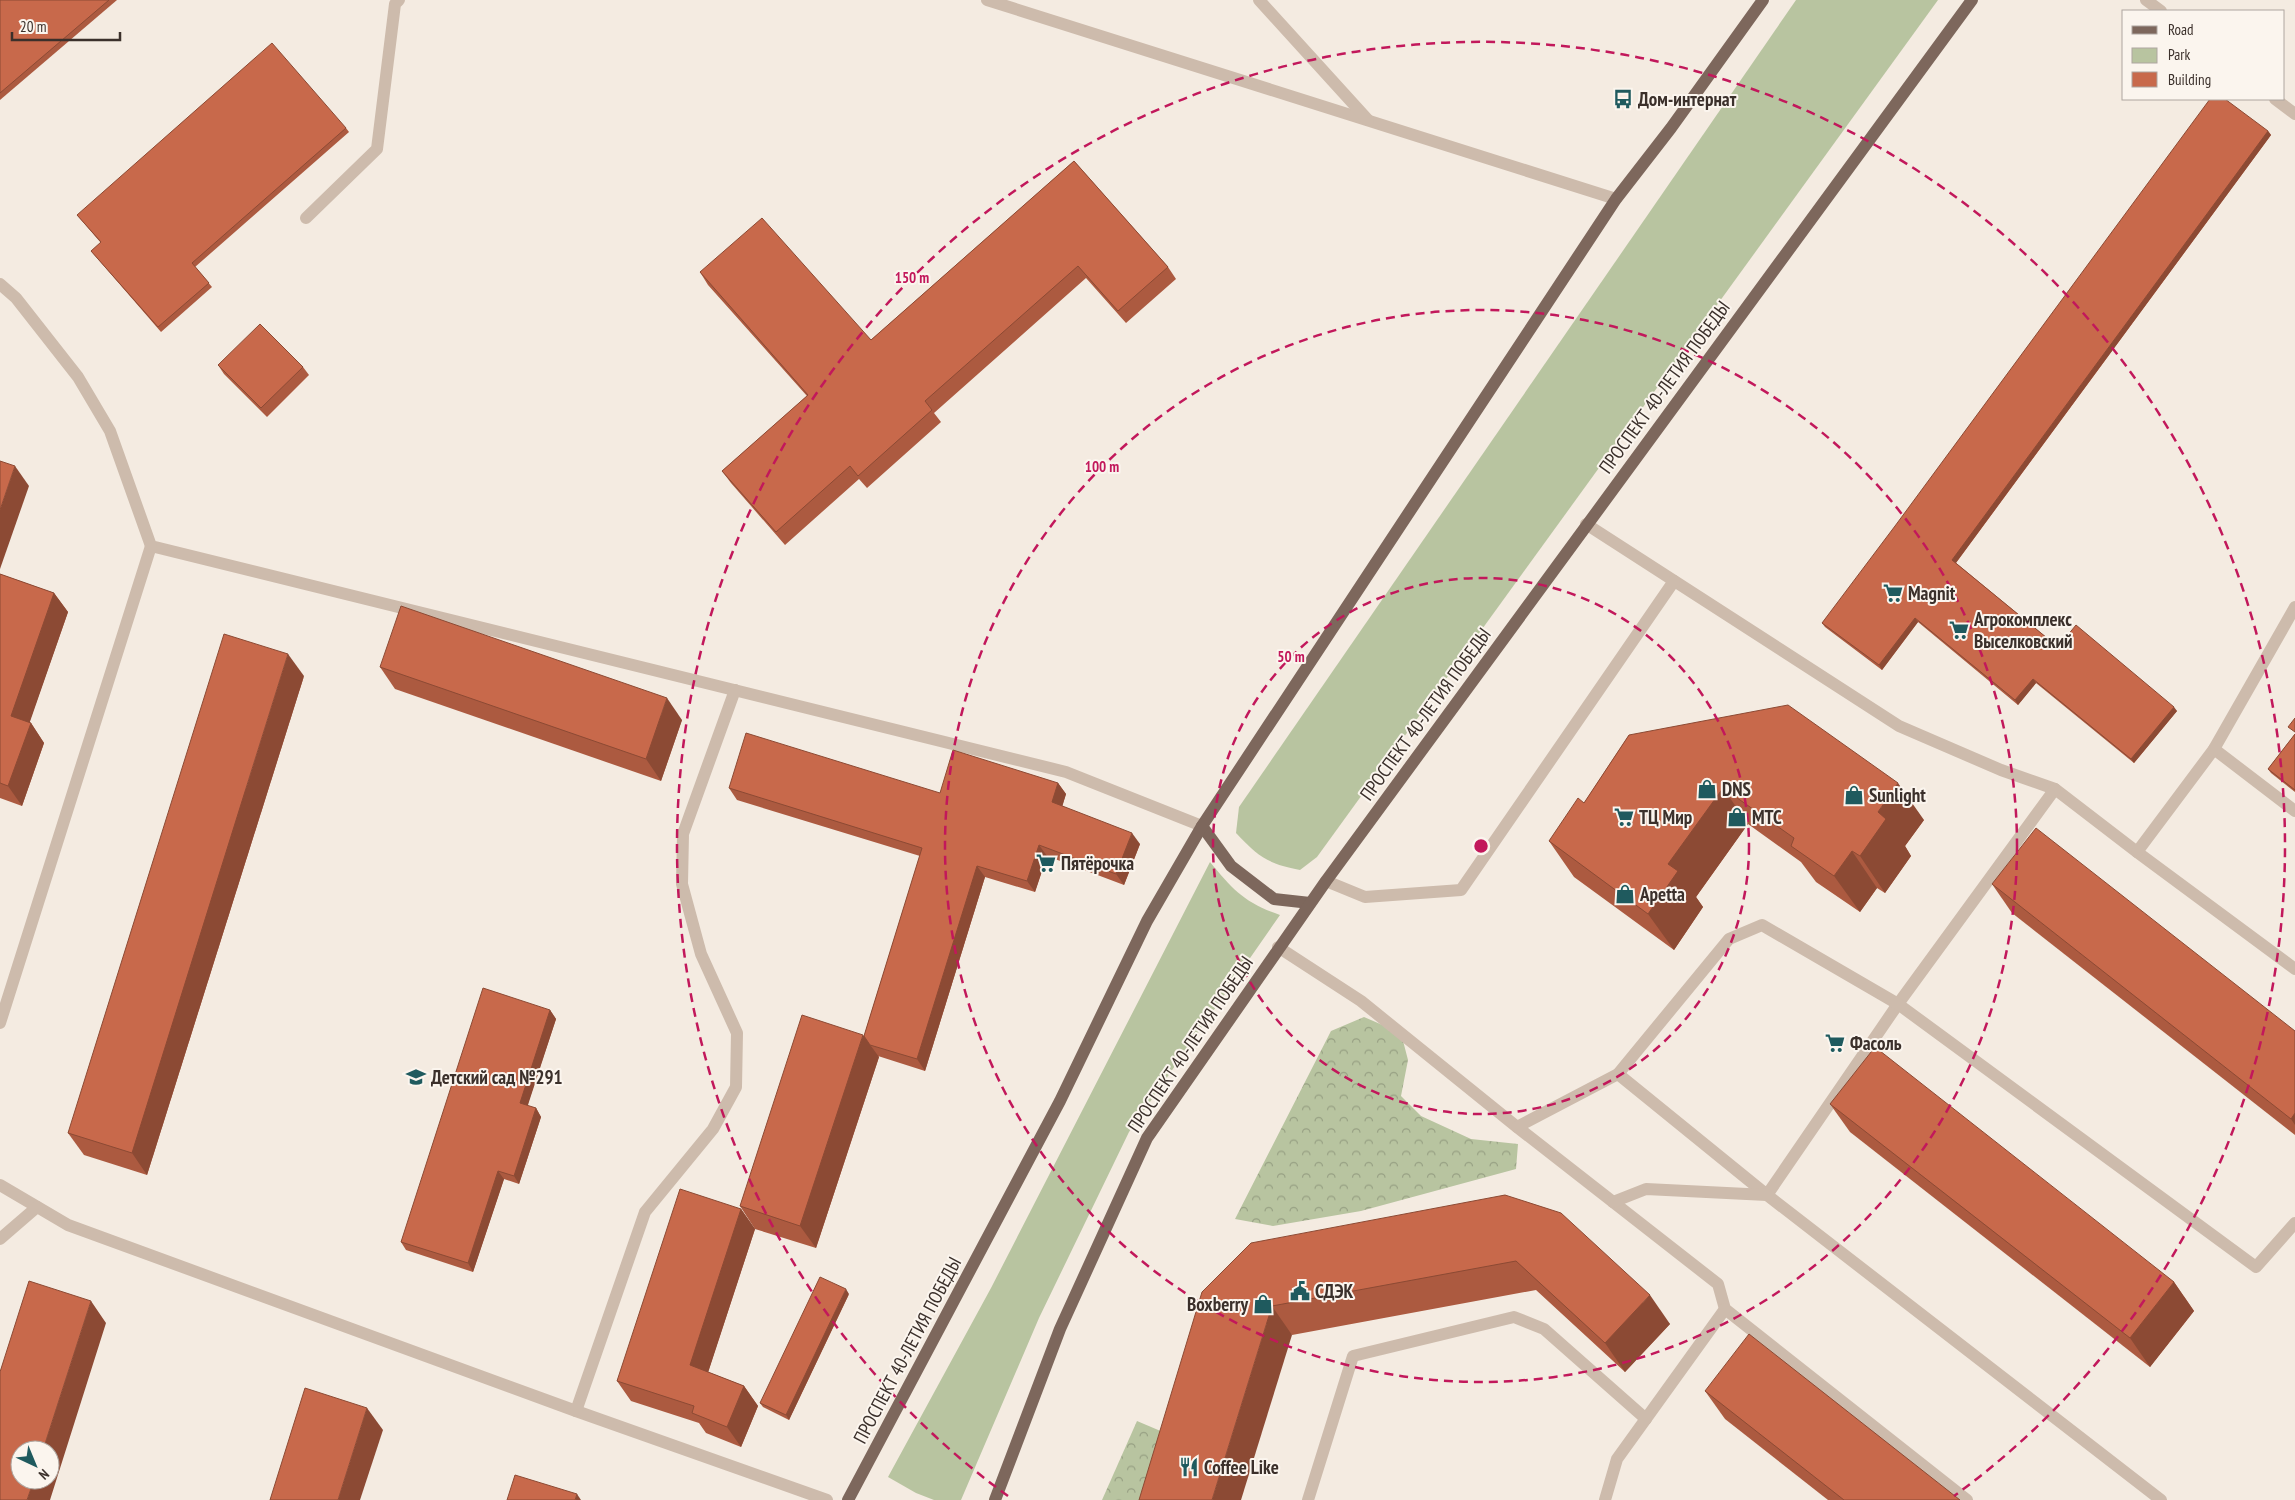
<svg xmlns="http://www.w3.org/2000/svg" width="2295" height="1500" font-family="'PT Sans Narrow',sans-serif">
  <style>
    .green { fill: #b8c4a0 }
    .forest { fill: url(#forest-crowns) }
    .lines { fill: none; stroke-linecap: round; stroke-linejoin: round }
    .minor { stroke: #cdbbac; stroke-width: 12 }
    .major { stroke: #7d675c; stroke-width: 12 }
    .wall { fill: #ac5a40 }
    .shaded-wall { fill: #8c4a34 }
    .building { fill: #c8694b; stroke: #8c4a34 }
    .ring { fill: none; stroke: #c2185b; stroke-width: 2.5; stroke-dasharray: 9 6 }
    .labels { text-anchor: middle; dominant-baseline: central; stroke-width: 4; stroke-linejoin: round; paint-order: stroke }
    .poi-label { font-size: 19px; font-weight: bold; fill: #3b302b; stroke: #fbf5ee; text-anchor: start }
    .street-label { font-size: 19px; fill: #3b302b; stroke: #fbf5ee }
    .centre { fill: #c2185b; stroke: #fbf5ee; stroke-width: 2.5 }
    .ring-label { font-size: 15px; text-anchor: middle; font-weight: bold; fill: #c2185b; stroke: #fbf5ee; stroke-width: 4; stroke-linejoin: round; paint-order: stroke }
  </style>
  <defs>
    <pattern id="forest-crowns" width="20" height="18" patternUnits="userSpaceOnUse" patternTransform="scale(1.25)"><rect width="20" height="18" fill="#b8c4a0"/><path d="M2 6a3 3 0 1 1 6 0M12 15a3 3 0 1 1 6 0" fill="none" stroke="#97a083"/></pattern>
  </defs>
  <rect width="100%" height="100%" fill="#f4ebe1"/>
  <g class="green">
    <path d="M1796 0H1938L1317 857 1300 870C1266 863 1259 857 1236 833L1239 807Z"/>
    <path d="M1210 862C1233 890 1245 903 1280 915L1129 1132 1039 1318 961 1500H934L916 1493 888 1477 991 1288Z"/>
  </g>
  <g class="forest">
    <polygon points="1364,1017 1401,1033 1408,1060 1401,1096 1421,1116 1471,1139 1518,1144 1516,1169 1361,1211 1273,1226 1235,1219 1331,1031"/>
    <polygon points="1137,1421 1170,1435 1156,1500 1102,1500"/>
  </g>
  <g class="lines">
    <g class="minor">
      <polyline points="987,0 1616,199"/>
      <polyline points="1259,0 1368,120"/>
      <polyline points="2146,0 2161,11"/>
      <polyline points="2275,99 2295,114"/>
      <polyline points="306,218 377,149 395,4 399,0"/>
      <polyline points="0,284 16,298 78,377 110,431 151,546 1066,772 1202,826"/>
      <polyline points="1586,524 1899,726 2001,770 2055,789 2137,852 2295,969"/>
      <polyline points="2214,749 2295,811"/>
      <polyline points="2137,852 2214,749 2295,607"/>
      <polyline points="1326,881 1365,897 1461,890 1674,581"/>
      <polyline points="1278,947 1361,1001 1517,1127 1718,1284 1725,1309 1967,1500"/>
      <polyline points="0,1023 151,546"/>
      <polyline points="1618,1074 1767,1195 1898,1004 2055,789"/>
      <polyline points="1517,1127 1618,1074 1729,939 1762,925 1898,1004 2256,1267 2295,1223"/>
      <polyline points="0,1185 68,1225 576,1411 827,1500"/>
      <polyline points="1613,1202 1646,1189 1767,1195 2161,1500"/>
      <polyline points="0,1239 37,1207"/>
      <polyline points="576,1411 645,1212 713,1129 736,1087 737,1033 701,954 682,884 683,834 735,690"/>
      <polyline points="1308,1500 1353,1356 1514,1317 1544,1329 1646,1419"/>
      <polyline points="1605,1500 1617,1459 1725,1309"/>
    </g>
    <g class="major">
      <polyline points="1202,826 1231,866 1274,899 1310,903"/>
      <polyline points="848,1500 1060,1101 1147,921 1202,826 1616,199 1671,128 1763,0"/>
      <polyline points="995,1500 1060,1329 1147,1138 1326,881 1972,0"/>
    </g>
  </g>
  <g class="wall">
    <polygon points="0,0 117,0 0,100"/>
    <polygon points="346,128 349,132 195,267 212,287 161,332 91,251 101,243 77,215"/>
    <polygon points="2268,131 2271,135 1956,563 2058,647 2177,711 2134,763 2036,683 2018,705 1918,622 1882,670 1825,627 1822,623"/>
    <polygon points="1074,161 1168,267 1176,279 1126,323 1086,278 934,413 941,422 867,488 859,479 785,545 731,483 722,471 807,396 708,285 700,272 871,340"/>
    <polygon points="218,365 303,367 309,375 267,417 224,374"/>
    <polygon points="0,574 54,593 68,612 29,723 31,723 44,743 22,806 0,798"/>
    <polygon points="380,667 682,720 661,781 395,689"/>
    <polygon points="304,676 147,1175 84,1155 68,1133"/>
    <polygon points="2295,734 2295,792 2271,773 2268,769"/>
    <polygon points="1629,735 1924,820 1905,846 1911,856 1885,893 1877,888 1860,912 1816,882 1801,862 1748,824 1696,897 1703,907 1674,950 1574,877 1549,841 1584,803"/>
    <polygon points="1058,783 1066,794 1062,806 1140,844 1124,885 1047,856 1035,892 985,877 925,1071 878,1056 879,1057 816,1248 755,1229 740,1206 864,1036 920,856 737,800 729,788 940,793"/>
    <polygon points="1992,884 2295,1031 2295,1135 2012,913"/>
    <polygon points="550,1010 556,1019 527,1106 536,1108 541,1117 519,1184 504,1179 473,1272 406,1250 401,1242"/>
    <polygon points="1830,1104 2174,1282 2194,1311 2150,1367 1850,1132"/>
    <polygon points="1505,1195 1670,1324 1625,1372 1536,1290 1292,1335 1202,1292"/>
    <polygon points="741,1209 755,1229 708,1372 744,1386 758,1406 741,1447 706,1433 699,1423 631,1401 617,1381"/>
    <polygon points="849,1294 789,1420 763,1407 760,1403"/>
    <polygon points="1705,1391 1960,1500 1828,1500 1725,1419"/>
  </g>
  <g class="shaded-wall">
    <polygon points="2268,131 2271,135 1955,564 1952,560"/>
    <polygon points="15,466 29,486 0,569 0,510"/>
    <polygon points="54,593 68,612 25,736 11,716"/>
    <polygon points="1915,618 1918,622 1882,670 1879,665"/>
    <polygon points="288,654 304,676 147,1175 132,1153"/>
    <polygon points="2033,679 2036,683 2018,705 2015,700"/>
    <polygon points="667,698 682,720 661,781 646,759"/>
    <polygon points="2174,707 2177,711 2134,763 2131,759"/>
    <polygon points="31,723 44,743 22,806 8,786"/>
    <polygon points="1058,783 1066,794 1060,814 1052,802"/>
    <polygon points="1898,783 1924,820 1905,846 1911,856 1885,893 1860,856 1878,812"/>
    <polygon points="1723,788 1748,824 1696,897 1703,907 1674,950 1648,914 1668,864"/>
    <polygon points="1132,833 1140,844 1124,885 1116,874"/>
    <polygon points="1039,845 1047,856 1035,892 1027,881"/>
    <polygon points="1852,851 1877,888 1860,912 1834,876"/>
    <polygon points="977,866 985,877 925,1071 917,1059"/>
    <polygon points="550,1010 556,1019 526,1111 520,1103"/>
    <polygon points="863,1035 879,1057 816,1248 800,1226"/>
    <polygon points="536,1108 541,1117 519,1184 514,1176"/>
    <polygon points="2295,1113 2295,1125 2291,1119"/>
    <polygon points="498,1171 504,1179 473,1272 468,1263"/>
    <polygon points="741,1209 755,1229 704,1385 690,1365"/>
    <polygon points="2174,1282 2194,1311 2150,1367 2130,1338"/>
    <polygon points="846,1289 849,1294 789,1420 786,1415"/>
    <polygon points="1650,1295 1670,1324 1625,1372 1605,1343"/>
    <polygon points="91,1301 106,1323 50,1500 27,1500 34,1480 50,1480 50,1450 43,1450"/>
    <polygon points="1272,1306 1292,1335 1241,1500 1212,1500"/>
    <polygon points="744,1386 758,1406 741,1447 727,1427"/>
    <polygon points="367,1408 383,1430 360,1500 338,1500"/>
    <polygon points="577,1494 581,1500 575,1500"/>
  </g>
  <g class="building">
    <polygon points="0,0 109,0 0,93"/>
    <polygon points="272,43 346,128 192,263 209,283 158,327 91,251 101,242 77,215"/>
    <polygon points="2210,99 2225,99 2268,131 1952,560 2058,647 2076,625 2174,707 2131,759 2033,679 2015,700 1915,618 1879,665 1822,623 1895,526"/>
    <polygon points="1074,161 1168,267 1118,311 1078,266 925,401 932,410 858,476 850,466 776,532 722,471 808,395 700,272 762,218 871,340"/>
    <polygon points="260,324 303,367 261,408 218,365"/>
    <polygon points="0,461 15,466 0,510"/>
    <polygon points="0,574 54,593 11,716 31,723 8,786 0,783"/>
    <polygon points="401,606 667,698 646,759 380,667"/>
    <polygon points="224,634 288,654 132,1153 68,1133"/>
    <polygon points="1788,705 1898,783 1878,812 1886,819 1860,856 1852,851 1834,876 1791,846 1794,838 1723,788 1668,864 1678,871 1648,914 1549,841 1578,798 1584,803 1629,735"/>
    <polygon points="2295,718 2295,732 2288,727"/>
    <polygon points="746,733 940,793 953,750 1058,783 1052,802 1132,833 1116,874 1039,845 1027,881 977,866 917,1059 870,1045 864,1036 922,848 729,788"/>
    <polygon points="2295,734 2295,790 2268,769"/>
    <polygon points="2036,828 2295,1031 2295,1113 2291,1119 1992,884"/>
    <polygon points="483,988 550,1010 520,1103 536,1108 514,1176 498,1171 468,1263 401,1242"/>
    <polygon points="802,1015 863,1035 800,1226 740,1206"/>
    <polygon points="1875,1047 2174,1282 2130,1338 1830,1104"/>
    <polygon points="680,1189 741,1209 690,1365 744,1386 727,1427 692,1413 694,1406 617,1381"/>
    <polygon points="1505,1195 1561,1213 1650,1295 1605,1343 1516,1261 1272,1306 1212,1500 1139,1500 1202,1292 1251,1243"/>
    <polygon points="820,1277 846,1289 786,1415 760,1403"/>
    <polygon points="29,1281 91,1301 43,1450 20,1450 20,1480 34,1480 27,1500 0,1500 0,1372"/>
    <polygon points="1749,1334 1960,1500 1844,1500 1705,1391"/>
    <polygon points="305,1388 367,1408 338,1500 270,1500"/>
    <polygon points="515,1475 577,1494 575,1500 507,1500"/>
  </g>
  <g class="ring">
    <circle cx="1481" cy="846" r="268"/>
    <circle cx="1481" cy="846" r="536"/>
    <path d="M1008 1496A804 804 0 1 1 1954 1496"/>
  </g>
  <defs>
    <symbol id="bus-bare" viewBox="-9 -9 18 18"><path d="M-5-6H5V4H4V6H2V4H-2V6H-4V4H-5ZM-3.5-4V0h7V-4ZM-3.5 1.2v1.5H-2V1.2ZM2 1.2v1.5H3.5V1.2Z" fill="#1f5a5e" stroke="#fbf5ee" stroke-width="2.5" paint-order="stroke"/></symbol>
    <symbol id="supermarket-bare" viewBox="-9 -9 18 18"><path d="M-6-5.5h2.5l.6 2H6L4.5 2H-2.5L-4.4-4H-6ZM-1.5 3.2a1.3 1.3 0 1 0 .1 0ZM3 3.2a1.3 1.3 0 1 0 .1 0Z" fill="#1f5a5e" stroke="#fbf5ee" stroke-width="2.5" paint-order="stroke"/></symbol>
    <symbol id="shop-bare" viewBox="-9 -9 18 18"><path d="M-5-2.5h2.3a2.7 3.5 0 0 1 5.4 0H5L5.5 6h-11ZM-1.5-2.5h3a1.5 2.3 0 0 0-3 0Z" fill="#1f5a5e" stroke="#fbf5ee" stroke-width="2.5" paint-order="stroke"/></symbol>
    <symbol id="school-bare" viewBox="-9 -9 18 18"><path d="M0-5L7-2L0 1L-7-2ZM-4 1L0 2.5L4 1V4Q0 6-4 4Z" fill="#1f5a5e" stroke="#fbf5ee" stroke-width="2.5" paint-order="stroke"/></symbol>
    <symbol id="civic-bare" viewBox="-9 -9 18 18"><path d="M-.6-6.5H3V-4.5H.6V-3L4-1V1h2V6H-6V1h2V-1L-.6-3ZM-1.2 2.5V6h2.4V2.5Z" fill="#1f5a5e" stroke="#fbf5ee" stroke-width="2.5" paint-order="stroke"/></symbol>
    <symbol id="restaurant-bare" viewBox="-9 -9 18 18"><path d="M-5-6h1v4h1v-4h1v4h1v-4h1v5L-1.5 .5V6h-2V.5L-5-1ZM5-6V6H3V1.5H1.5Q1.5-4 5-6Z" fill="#1f5a5e" stroke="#fbf5ee" stroke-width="2.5" paint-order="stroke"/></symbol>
  </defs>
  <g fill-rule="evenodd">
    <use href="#bus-bare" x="1609" y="85" width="28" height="28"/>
    <use href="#supermarket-bare" x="1879" y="579" width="28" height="28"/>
    <use href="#supermarket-bare" x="1945" y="616" width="28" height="28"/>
    <use href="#shop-bare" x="1693" y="775" width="28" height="28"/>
    <use href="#shop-bare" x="1840" y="781" width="28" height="28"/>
    <use href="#supermarket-bare" x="1610" y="803" width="28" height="28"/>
    <use href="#shop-bare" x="1723" y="803" width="28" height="28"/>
    <use href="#supermarket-bare" x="1032" y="849" width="28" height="28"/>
    <use href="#shop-bare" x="1611" y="880" width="28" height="28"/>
    <use href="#supermarket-bare" x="1821" y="1029" width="28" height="28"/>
    <use href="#school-bare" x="402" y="1063" width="28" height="28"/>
    <use href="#civic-bare" x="1286" y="1277" width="28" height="28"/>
    <use href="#shop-bare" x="1249" y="1290" width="28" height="28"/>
    <use href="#restaurant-bare" x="1175" y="1453" width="28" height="28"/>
  </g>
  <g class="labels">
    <g class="poi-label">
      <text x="1638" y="99">Дом-интернат</text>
      <text x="1908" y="593">Magnit</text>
      <text x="1974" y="619">Агрокомплекс<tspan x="1974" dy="22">Выселковский</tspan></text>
      <text x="1722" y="789">DNS</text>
      <text x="1869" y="795">Sunlight</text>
      <text x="1639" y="817">ТЦ Мир</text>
      <text x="1752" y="817">МТС</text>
      <text x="1061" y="863">Пятёрочка</text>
      <text x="1640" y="894">Apetta</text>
      <text x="1850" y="1043">Фасоль</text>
      <text x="431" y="1077">Детский сад №291</text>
      <text x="1315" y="1291">СДЭК</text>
      <text x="1248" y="1304" text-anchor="end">Boxberry</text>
      <text x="1204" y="1467">Coffee Like</text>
    </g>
    <g class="street-label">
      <text transform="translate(1664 387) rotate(-54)">ПРОСПЕКТ 40-ЛЕТИЯ ПОБЕДЫ</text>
      <text transform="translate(1425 714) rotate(-54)">ПРОСПЕКТ 40-ЛЕТИЯ ПОБЕДЫ</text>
      <text transform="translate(1190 1044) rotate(-56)">ПРОСПЕКТ 40-ЛЕТИЯ ПОБЕДЫ</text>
      <text transform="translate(907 1350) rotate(-62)">ПРОСПЕКТ 40-ЛЕТИЯ ПОБЕДЫ</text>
    </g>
  </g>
  <circle cx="1481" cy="846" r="8" class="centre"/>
  <g class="ring-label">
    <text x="912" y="283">150 m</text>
    <text x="1102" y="472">100 m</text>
    <text x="1291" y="662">50 m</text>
  </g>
  <rect x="2122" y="10" width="162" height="90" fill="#fbf5ee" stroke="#aea6a0"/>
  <rect x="2132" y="26" width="25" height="8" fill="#7d675c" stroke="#aea6a0"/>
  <text x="2168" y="35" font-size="15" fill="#3b302b">Road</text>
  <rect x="2132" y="48" width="25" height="15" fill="#b8c4a0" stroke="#aea6a0"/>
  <text x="2168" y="60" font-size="15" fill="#3b302b">Park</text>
  <rect x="2132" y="72" width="25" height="15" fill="#c8694b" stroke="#aea6a0"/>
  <text x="2168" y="85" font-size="15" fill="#3b302b">Building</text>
  <g transform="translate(35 1465) rotate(136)"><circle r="24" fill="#fbf5ee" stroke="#aea6a0"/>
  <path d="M0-4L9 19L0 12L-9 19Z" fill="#1f5a5e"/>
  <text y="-8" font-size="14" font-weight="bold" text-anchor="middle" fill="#3b302b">N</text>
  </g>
  <path d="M12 32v8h108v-8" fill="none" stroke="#3b302b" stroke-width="2.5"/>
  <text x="20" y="32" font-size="15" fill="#3b302b" stroke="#fbf5ee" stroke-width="4" paint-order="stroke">20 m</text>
</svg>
